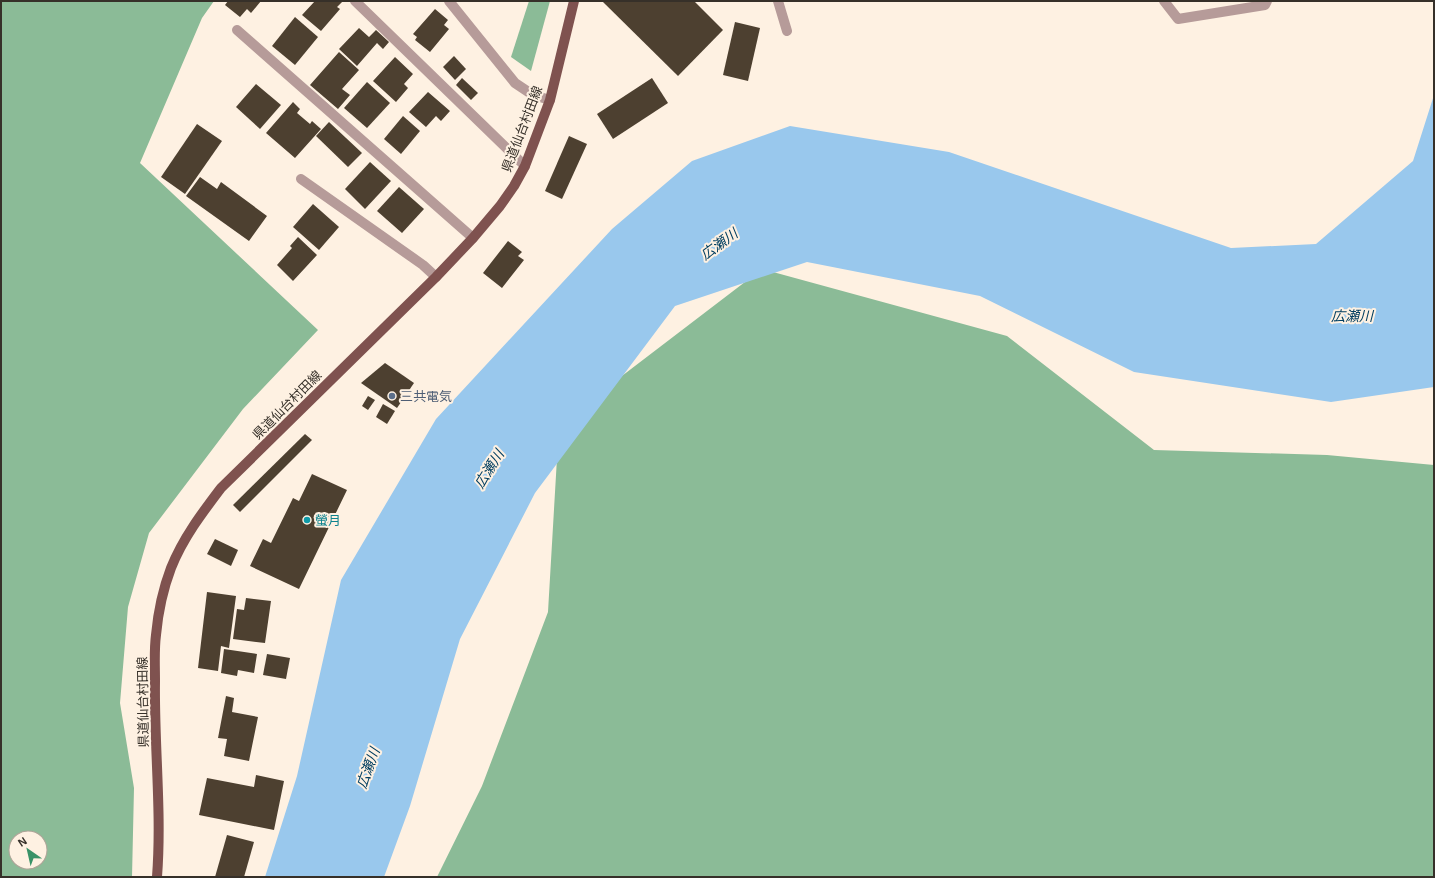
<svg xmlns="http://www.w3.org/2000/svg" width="1435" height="878" font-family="Helvetica,'Noto Sans JP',sans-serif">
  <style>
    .forest { fill: #8bbb97; fill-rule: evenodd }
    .water { fill: #99c8ed }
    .building { fill: #4d4030 }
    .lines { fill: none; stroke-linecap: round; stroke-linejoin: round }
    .minor { stroke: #b69b99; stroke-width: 10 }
    .primary { stroke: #7f524f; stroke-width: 10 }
    .service-dot { fill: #5c6f8a; stroke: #fef1e2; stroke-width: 1.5 }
    .culture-dot { fill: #0f9aa8; stroke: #fef1e2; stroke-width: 1.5 }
    .labels { text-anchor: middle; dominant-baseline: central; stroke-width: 4; stroke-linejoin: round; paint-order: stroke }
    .street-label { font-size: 13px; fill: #363029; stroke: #fef1e2 }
    .service-label { font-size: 13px; fill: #4e5e75; stroke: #fef1e2; text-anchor: start }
    .culture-label { font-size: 13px; fill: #0d838f; stroke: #fef1e2; text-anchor: start }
    .water-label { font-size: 14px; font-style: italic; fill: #013e60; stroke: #fef1e2 }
  </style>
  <rect width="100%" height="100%" fill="#fef1e2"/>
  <g class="forest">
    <path d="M1 1H214L202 18 140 163 318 330 243 409 149 533 128 607 120 703 134 788 132 877H1ZM16 838H40V862H16Z"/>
    <polygon points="529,1 550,1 531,71 511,57"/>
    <polygon points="762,269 1007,336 1154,450 1327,455 1434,465 1434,877 437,877 482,786 548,612 559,424"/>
  </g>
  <polygon class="water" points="1434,95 1434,387 1331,402 1134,372 980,296 807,262 675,306 535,493 460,639 410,806 384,877 265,877 297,776 341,580 436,419 612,229 692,161 790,126 949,152 1231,248 1316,244 1413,161"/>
  <g class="building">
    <polygon points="228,1 261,1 251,13 247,9 240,17 225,5"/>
    <polygon points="315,1 343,1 337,7 340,9 321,31 302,15"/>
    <polygon points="604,1 694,1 723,30 678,76 603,2"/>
    <polygon points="435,9 448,20 444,25 449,29 430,52 415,40 417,37 413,34"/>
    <polygon points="295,17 318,37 295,65 272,46"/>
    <polygon points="735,22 760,28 748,81 723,75"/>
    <polygon points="359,28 369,37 376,30 389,42 383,49 377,43 357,66 339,49"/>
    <polygon points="339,52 359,70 342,89 350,95 338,109 310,85"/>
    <polygon points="454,56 466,69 455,80 443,67"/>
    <polygon points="395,57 413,74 404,84 408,88 396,102 373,81"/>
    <polygon points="462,78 478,93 471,100 456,85"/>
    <polygon points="652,78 668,103 613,139 597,114"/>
    <polygon points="367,82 390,103 367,128 344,108"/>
    <polygon points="256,84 281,105 260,129 236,107"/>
    <polygon points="428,92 450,111 441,121 436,116 426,127 409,112"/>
    <polygon points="293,102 300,109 297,113 310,124 312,121 321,129 295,158 266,133"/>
    <polygon points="403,116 420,131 401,154 384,139"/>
    <polygon points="329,122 362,153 348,167 316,136"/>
    <polygon points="197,124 222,141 185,194 161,177"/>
    <polygon points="569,136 587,144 562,199 545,191"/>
    <polygon points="370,162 391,181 365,209 345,189"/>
    <polygon points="200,177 217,189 221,182 267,216 249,241 186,196"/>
    <polygon points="399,187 424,209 402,233 377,211"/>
    <polygon points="313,204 339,227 319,250 293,227"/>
    <polygon points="298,237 317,255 293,281 277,265 292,248 290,246"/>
    <polygon points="508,241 522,252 518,256 524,260 502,288 483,273"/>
    <polygon points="385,363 414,383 397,408 361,383"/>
    <polygon points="368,396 375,400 368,410 362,406"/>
    <polygon points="383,404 395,411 387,424 376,417"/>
    <polygon points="305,434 312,440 240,512 233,505"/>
    <polygon points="312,474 347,490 299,589 250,566 263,539 271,543 293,498 299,501"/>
    <polygon points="215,539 238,550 231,566 207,554"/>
    <polygon points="207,592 236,596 229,648 221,646 218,671 198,668"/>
    <polygon points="246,598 271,601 265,643 233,639 237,609 244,610"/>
    <polygon points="224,649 257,654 254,673 238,670 237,676 221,673"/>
    <polygon points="267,654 290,658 286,679 263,675"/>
    <polygon points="226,696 234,698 232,712 258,717 249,761 224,756 227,739 218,738"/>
    <polygon points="256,775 284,781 274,830 199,815 207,778 254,787"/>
    <polygon points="227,835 254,842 244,877 215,877"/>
  </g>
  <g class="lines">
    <g class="minor">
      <polyline points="355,1 525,166"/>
      <polyline points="449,1 515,83 533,95 550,100"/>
      <polyline points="778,1 787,31"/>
      <polyline points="1164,1 1178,19 1265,5 1267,1"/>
      <polyline points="237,30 473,238"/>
      <polyline points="301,179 423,265 436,277"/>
    </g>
    <path class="primary" d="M157 877C162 812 154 746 155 681 155 666 154 650 156 635 158 613 163 589 171 568 183 538 202 513 221 488L436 277 473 238 500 206 514 186 525 166 550 100 574 1"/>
  </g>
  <circle class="service-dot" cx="392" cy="396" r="4"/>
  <circle class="culture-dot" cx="307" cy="520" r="4"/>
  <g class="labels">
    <g class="street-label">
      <text transform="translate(522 129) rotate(-69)">県道仙台村田線</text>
      <text transform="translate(287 405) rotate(-45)">県道仙台村田線</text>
      <text transform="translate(143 702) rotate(-91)">県道仙台村田線</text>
    </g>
    <g class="service-label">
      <text x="400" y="396">三共電気</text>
    </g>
    <g class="culture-label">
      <text x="315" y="520">螢月</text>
    </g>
    <g class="water-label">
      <text transform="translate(719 244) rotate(-36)">広瀬川</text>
      <text x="1352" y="316">広瀬川</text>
      <text transform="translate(489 469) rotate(-58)">広瀬川</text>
      <text transform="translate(368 768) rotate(-70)">広瀬川</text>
    </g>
  </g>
  <rect width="1435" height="878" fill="none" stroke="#363029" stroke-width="4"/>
  <g transform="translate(28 850) rotate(326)"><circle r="19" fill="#fef1e2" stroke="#aea498"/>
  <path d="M0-3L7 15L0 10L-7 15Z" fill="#399267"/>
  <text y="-6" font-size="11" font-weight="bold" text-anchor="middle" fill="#363029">N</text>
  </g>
</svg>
